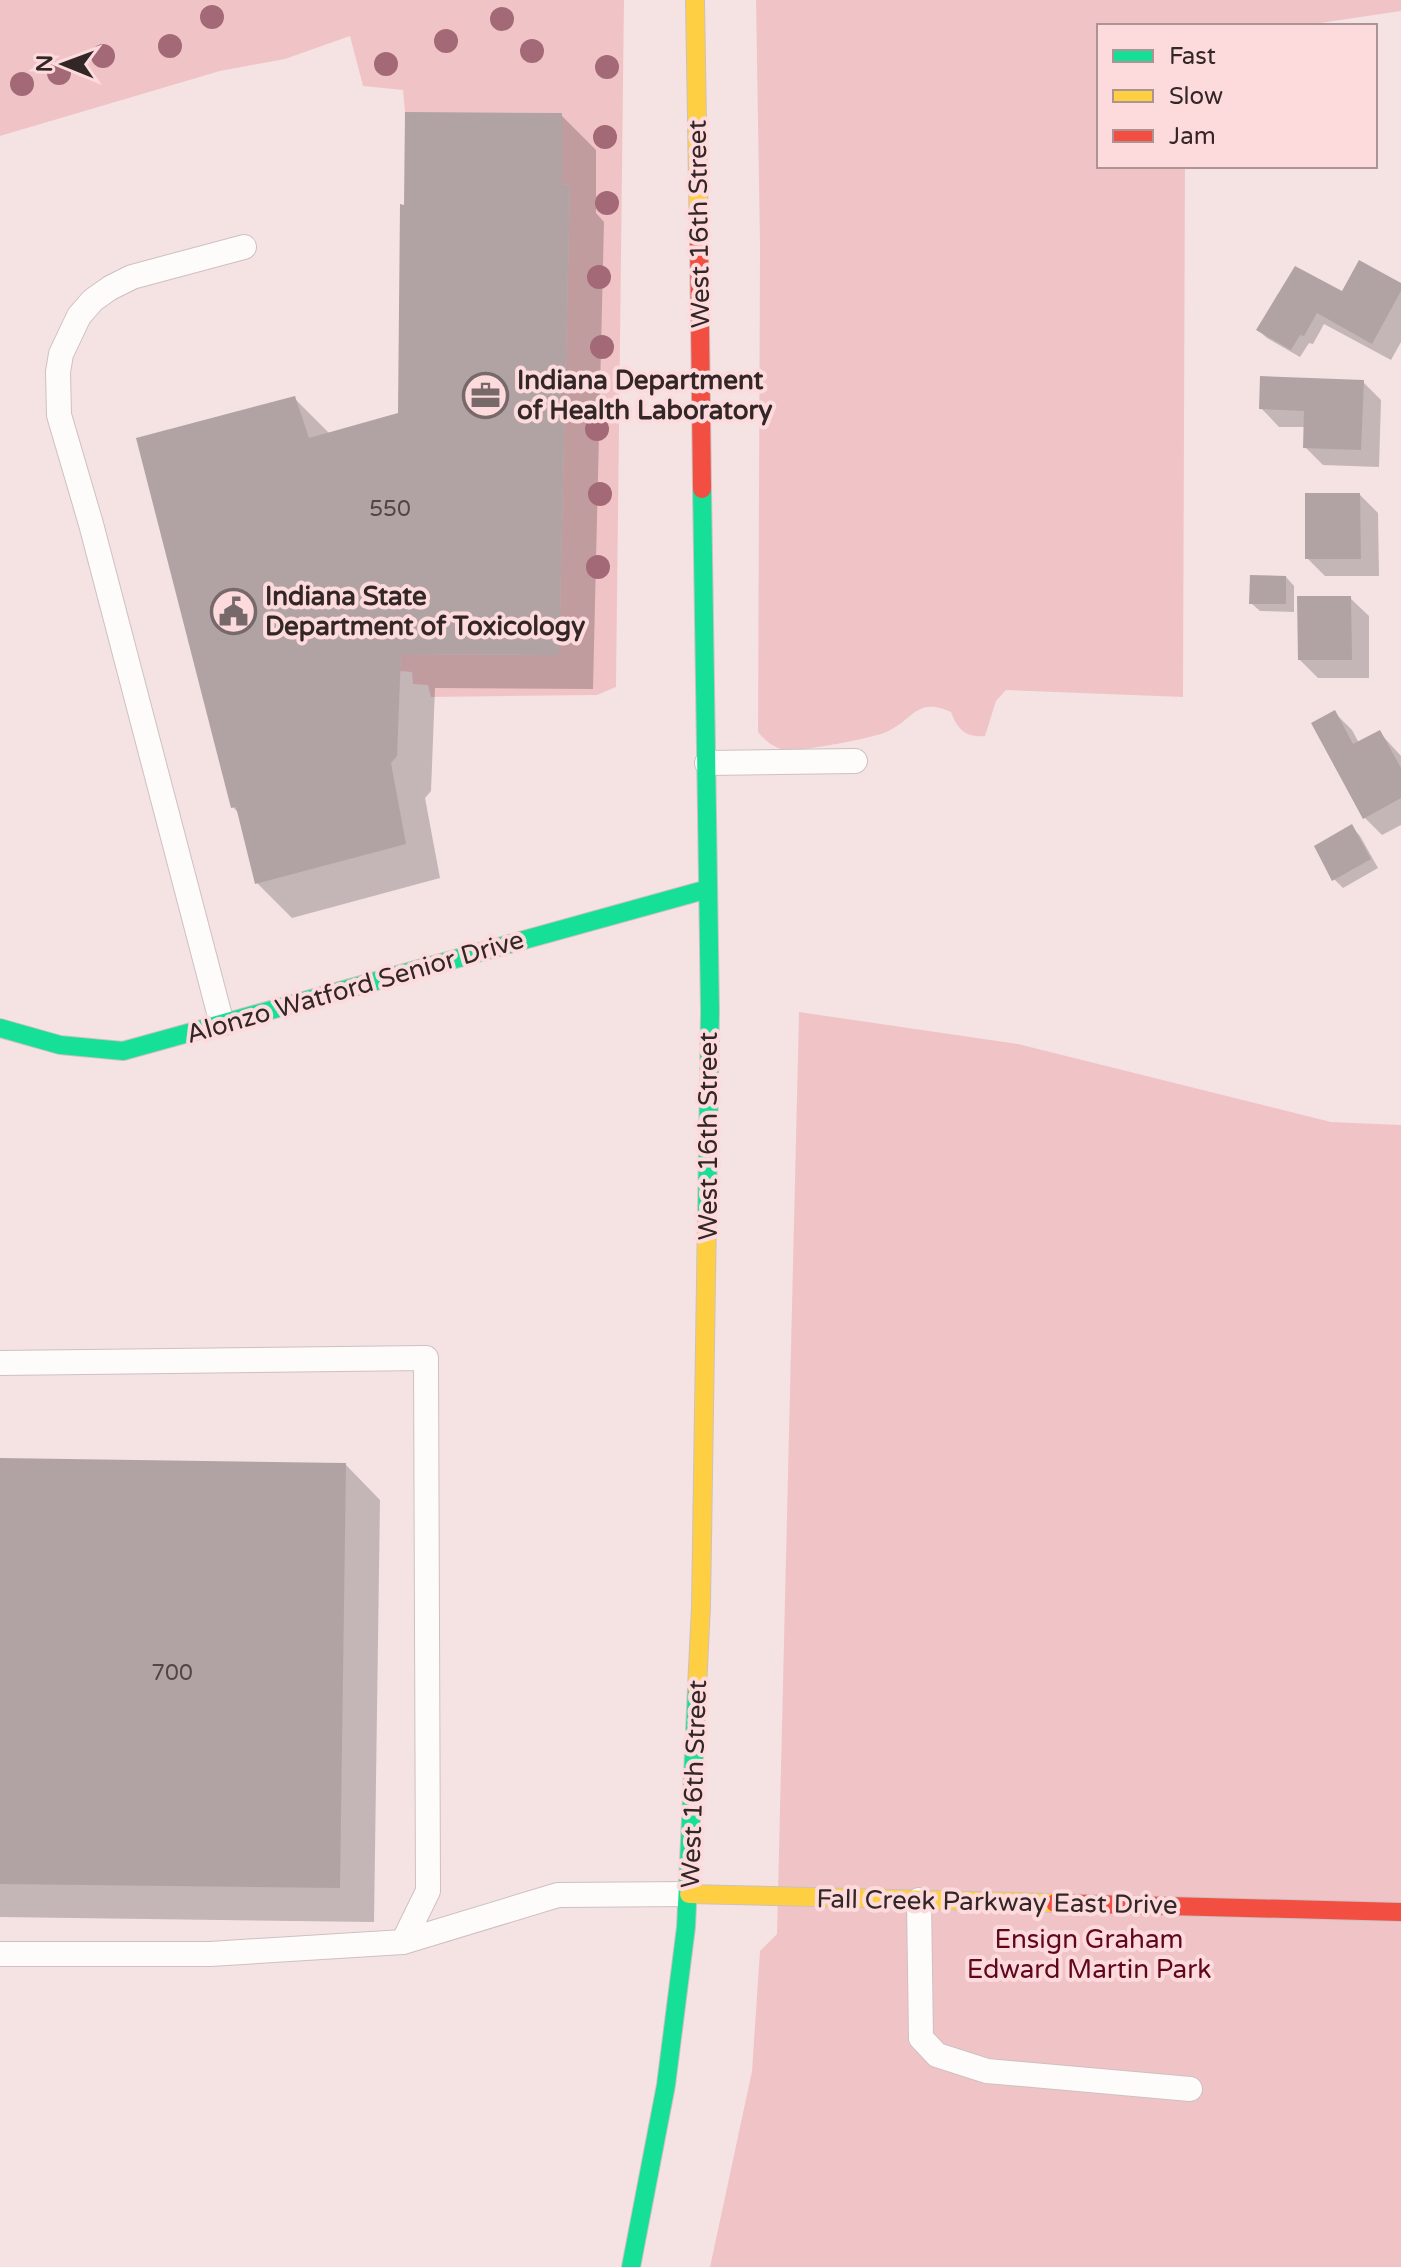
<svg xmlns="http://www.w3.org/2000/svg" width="1401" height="2267" font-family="'Varela Round',sans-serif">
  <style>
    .green { fill: #f0c4c7 }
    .shadow { fill: #0003 }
    .building { fill: #b1a3a4 }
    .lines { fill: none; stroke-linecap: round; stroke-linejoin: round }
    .lane-casing { stroke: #cec0c1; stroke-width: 26 }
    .fast-casing { stroke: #cec0c1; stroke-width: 20 }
    .slow-casing { stroke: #cec0c1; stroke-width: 20 }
    .jam-casing { stroke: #cec0c1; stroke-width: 20 }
    .lane { stroke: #fefbfb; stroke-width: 24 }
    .fast { stroke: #16e098; stroke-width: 18 }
    .slow { stroke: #ffcf43; stroke-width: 18 }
    .jam { stroke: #f24e42; stroke-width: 18 }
    .tree { fill: #a36977 }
    .labels { text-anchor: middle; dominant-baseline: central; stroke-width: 8; stroke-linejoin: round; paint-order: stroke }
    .number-label { font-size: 22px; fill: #524546 }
    .street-label { font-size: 26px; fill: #332627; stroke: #fddbdd }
    .poi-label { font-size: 26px; font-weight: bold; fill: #332627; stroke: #fddbdd; text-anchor: start }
    .park-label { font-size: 26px; fill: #60061d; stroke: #fddbdd }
  </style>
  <rect width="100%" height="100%" fill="#f5e3e4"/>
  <g class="green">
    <polygon points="0,0 624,0 616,687 597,695 431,697 428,685 413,684 412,672 400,671 401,654 559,655 570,185 562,184 405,112 403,90 363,86 350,36 285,59 220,71 0,136"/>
    <path d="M756 0H1401V11L1300 26H1099V166H1185L1183 697 1006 690 996 701 985 736C966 738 957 729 951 712 916 696 914 720 886 732 874 738 803 751 789 750 776 750 766 742 758 732L760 246Z"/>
    <polygon points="799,1012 1018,1044 1331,1122 1401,1125 1401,2267 710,2267 752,2071 760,1951 777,1934"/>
  </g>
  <g class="shadow">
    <polygon points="561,115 596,150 596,213 604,222 593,689 435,688 431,791 425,798 440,878 292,918 257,883 240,815 233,807 294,398 329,433 400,415"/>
    <polygon points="1401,285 1401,342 1391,360 1324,324 1313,344 1309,343 1300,357 1267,338 1258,330 1278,294 1343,294"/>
    <polygon points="1363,382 1381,400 1379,467 1323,465 1305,447 1305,427 1279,427 1261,408"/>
    <polygon points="1360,495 1378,513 1379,576 1325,576 1307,558"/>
    <polygon points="1286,577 1294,586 1294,612 1260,611 1251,603"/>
    <polygon points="1350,598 1369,616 1369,678 1318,678 1300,660"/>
    <polygon points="1334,712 1352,730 1359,743 1380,733 1401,756 1401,825 1382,835 1364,817"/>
    <polygon points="1352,827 1360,836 1378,868 1343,888 1334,879"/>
    <polygon points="0,1460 346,1465 380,1500 374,1922 0,1917"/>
  </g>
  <g class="building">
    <polygon points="405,112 562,113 562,184 570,185 559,655 401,654 397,756 391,763 406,844 255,884 236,807 231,808 136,438 295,396 309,438 398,413 400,204 404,205"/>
    <polygon points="1359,260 1401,283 1401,291 1372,344 1317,313 1304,336 1300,335 1291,350 1256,330 1295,266 1342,291"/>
    <polygon points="1260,376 1364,380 1361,450 1303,448 1304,411 1259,409"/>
    <polygon points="1305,493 1360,493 1361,559 1305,559"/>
    <polygon points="1250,575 1286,576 1286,604 1249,604"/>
    <polygon points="1297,596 1351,596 1352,660 1298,660"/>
    <polygon points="1335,710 1353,744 1380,730 1401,768 1401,798 1363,819 1311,723"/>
    <polygon points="1352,824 1371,859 1332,881 1314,846"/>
    <polygon points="0,1458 346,1463 340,1888 0,1884"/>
  </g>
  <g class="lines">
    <defs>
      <g id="lane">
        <polyline points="707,763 855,761"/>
        <polyline points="222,1024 91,524 59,415 58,372 61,354 79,316 93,300 110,288 132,277 244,247"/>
        <polyline points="0,1363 426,1358 428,1891 403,1942"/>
        <polyline points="919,1900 921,2038 937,2055 987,2071 1190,2089"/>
        <polyline points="0,1954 210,1954 403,1942 558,1895 689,1894"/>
      </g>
      <g id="fast">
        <polyline points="702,489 710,1011 707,1215"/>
        <polyline points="0,1028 60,1045 123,1051 708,889"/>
        <polyline points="631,2267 666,2085 686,1927 697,1688"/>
      </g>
      <g id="slow">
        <polyline points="695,0 699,243"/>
        <polyline points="697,1688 701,1606 707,1215"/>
        <polyline points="689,1894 1055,1903"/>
      </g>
      <g id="jam">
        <polyline points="699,243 702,489"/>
        <polyline points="1055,1903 1401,1912"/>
      </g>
    </defs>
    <use href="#lane" class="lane-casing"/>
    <use href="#fast" class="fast-casing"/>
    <use href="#slow" class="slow-casing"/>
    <use href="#jam" class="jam-casing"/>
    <use href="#lane" class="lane"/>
    <use href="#fast" class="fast"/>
    <use href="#slow" class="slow"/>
    <use href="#jam" class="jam"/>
  </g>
  <g class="tree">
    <circle cx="212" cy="17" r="12"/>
    <circle cx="502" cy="19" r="12"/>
    <circle cx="446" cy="41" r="12"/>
    <circle cx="170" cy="46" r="12"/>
    <circle cx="532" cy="51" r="12"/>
    <circle cx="103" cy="56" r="12"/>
    <circle cx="386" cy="64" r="12"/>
    <circle cx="607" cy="67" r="12"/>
    <circle cx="59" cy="73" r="12"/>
    <circle cx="22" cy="84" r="12"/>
    <circle cx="605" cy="137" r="12"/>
    <circle cx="607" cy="203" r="12"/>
    <circle cx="599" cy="277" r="12"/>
    <circle cx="602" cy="347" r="12"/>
    <circle cx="597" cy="429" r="12"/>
    <circle cx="600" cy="494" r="12"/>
    <circle cx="598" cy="567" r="12"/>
  </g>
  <defs>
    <symbol id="office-ring" viewBox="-11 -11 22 22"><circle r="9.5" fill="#fddbdd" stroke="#776869" stroke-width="1.5"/><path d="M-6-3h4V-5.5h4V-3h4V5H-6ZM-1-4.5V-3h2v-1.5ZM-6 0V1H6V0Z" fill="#776869"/></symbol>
    <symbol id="civic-ring" viewBox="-11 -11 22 22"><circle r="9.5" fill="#fddbdd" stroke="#776869" stroke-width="1.5"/><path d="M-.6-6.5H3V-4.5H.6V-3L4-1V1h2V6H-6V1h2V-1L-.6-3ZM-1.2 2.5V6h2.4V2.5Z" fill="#776869"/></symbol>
  </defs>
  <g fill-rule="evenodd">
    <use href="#office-ring" x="460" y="370" width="51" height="51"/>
    <use href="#civic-ring" x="208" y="586" width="51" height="51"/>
  </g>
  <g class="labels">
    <g class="number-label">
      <text x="390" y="509">550</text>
      <text x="172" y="1673">700</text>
    </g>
    <g class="street-label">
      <text transform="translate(699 224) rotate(-91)">West 16th Street</text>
      <text transform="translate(355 987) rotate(-16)">Alonzo Watford Senior Drive</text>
      <text transform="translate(708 1136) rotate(-90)">West 16th Street</text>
      <text transform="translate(694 1784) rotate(-88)">West 16th Street</text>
      <text transform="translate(997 1902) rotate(1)">Fall Creek Parkway East Drive</text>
    </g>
    <g class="poi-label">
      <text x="517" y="380">Indiana Department<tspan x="517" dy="30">of Health Laboratory</tspan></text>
      <text x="265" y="596">Indiana State<tspan x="265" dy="30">Department of Toxicology</tspan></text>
    </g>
    <g class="park-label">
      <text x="1089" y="1939">Ensign Graham<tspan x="1089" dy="30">Edward Martin Park</tspan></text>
    </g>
  </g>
  <rect x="1097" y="24" width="280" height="144" fill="#fddbdd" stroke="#ac9394" stroke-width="2"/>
  <rect x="1113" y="50" width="40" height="12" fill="#16e098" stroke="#ac9394" stroke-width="2"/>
  <text x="1169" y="64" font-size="24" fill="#332627">Fast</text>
  <rect x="1113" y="90" width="40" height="12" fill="#ffcf43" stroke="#ac9394" stroke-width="2"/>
  <text x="1169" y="104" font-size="24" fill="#332627">Slow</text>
  <rect x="1113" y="130" width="40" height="12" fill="#f24e42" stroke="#ac9394" stroke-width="2"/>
  <text x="1169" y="144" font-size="24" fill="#332627">Jam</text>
  <g transform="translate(64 64) rotate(271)" stroke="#fddbdd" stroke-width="6" paint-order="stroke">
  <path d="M0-6L14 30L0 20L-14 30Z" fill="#332627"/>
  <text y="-12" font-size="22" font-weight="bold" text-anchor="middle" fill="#332627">N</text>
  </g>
</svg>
